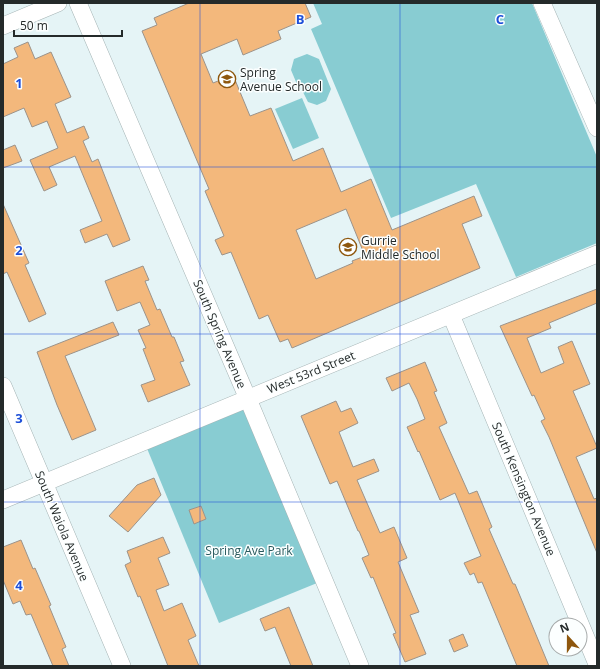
<svg xmlns="http://www.w3.org/2000/svg" width="600" height="669" font-family="'Open Sans',sans-serif">
  <style>
    .green { fill: #88ccd2 }
    .building { fill: #f3b87c; stroke: #9c938a; fill-rule: evenodd }
    .lines { fill: none; stroke-linecap: round; stroke-linejoin: round }
    .minor-casing { stroke: #a5b4b5; stroke-width: 18 }
    .minor { stroke: #fff; stroke-width: 17 }
    .grid { fill: none; stroke: #1d4ed8; stroke-width: 1; stroke-opacity: 0.55 }
    .labels { text-anchor: middle; dominant-baseline: central; stroke-width: 3; stroke-linejoin: round; paint-order: stroke }
    .poi-label { font-size: 12px; fill: #242a2a; stroke: #fcffff; text-anchor: start }
    .street-label { font-size: 12px; fill: #242a2a; stroke: #fcffff }
    .park-label { font-size: 12px; fill: #295a5e; stroke: #fcffff }
    .grid-label { font-size: 13px; text-anchor: middle; font-weight: bold; fill: #1d4ed8; stroke: #fcffff; stroke-width: 3; stroke-linejoin: round; paint-order: stroke }
  </style>
  <rect width="100%" height="100%" fill="#e5f4f6"/>
  <g class="green">
    <polygon points="313,3 532,3 597,157 597,243 516,277 476,184 391,218 311,29 322,24"/>
    <polygon points="307,54 319,59 331,89 326,101 317,105 308,102 303,92 299,89 291,70 294,59"/>
    <polygon points="302,98 319,138 293,149 275,109"/>
    <polygon points="248,403 322,581 219,623 146,446"/>
  </g>
  <g class="building">
    <path d="M189 3H305L311 17 278 31 281 39 243 55 237 39 201 54 213 83 233 75 250 116 271 108 293 161 323 148 341 192 371 179 392 230 474 196 482 216 462 224 480 268 292 348 288 339 280 342 268 315 259 319 231 252 222 255 215 240 224 236 205 191 209 189 142 31 157 25 154 18ZM346 209 365 256 352 261 353 263 316 279 296 230Z"/>
    <polygon points="28,42 35,59 51,52 71,97 55,104 67,133 84,126 89,138 83,141 92,162 98,159 130,240 113,247 107,234 85,243 80,230 102,221 75,156 49,167 57,185 44,191 30,160 58,148 47,121 32,127 24,108 3,117 3,64 18,57 14,48"/>
    <polygon points="15,145 22,161 3,168 3,150"/>
    <polygon points="3,204 29,263 25,265 46,314 29,322 7,272 3,274"/>
    <polygon points="143,266 149,280 145,281 157,310 160,309 172,337 174,337 184,361 180,362 190,385 148,402 141,385 155,380 143,349 146,348 138,330 150,325 140,302 117,311 105,281"/>
    <polygon points="597,289 597,303 549,323 551,328 527,338 541,373 564,363 558,347 572,341 590,384 573,391 597,447 597,448 576,457 594,499 597,498 597,553 549,437 541,421 545,419 534,395 532,396 500,326"/>
    <polygon points="113,322 119,335 65,356 96,430 72,440 57,405 37,352"/>
    <polygon points="425,362 437,391 434,392 447,423 439,427 469,494 477,491 492,527 489,529 513,584 515,584 549,666 517,666 482,582 478,583 474,573 470,575 464,563 481,556 455,493 440,500 419,451 418,452 407,427 425,419 417,399 409,383 392,391 386,378"/>
    <polygon points="336,401 341,412 351,408 358,423 339,432 353,467 374,459 379,471 357,480 380,533 394,527 407,558 398,562 419,612 410,615 426,654 405,662 393,634 396,633 373,577 371,578 362,558 369,555 359,531 358,531 337,481 330,484 301,416"/>
    <polygon points="154,478 161,495 128,532 109,516 137,485"/>
    <polygon points="201,506 206,519 194,524 189,510"/>
    <polygon points="163,537 170,553 158,558 169,585 156,590 164,611 182,603 196,636 188,640 199,666 168,666 140,596 138,597 125,565 131,562 127,551"/>
    <polygon points="21,540 33,569 35,568 51,605 49,606 66,647 62,649 69,666 53,666 31,614 26,615 20,601 13,604 3,580 3,547"/>
    <polygon points="289,607 313,666 291,666 275,627 265,631 260,619"/>
    <polygon points="463,634 468,646 454,652 449,640"/>
  </g>
  <g class="lines">
    <defs>
      <g id="minor">
        <polyline points="78,3 248,399 360,666"/>
        <polyline points="542,3 597,128"/>
        <polyline points="3,26 58,3"/>
        <polyline points="451,315 597,664"/>
        <polyline points="3,386 122,666"/>
        <polyline points="3,500 597,254"/>
      </g>
    </defs>
    <use href="#minor" class="minor-casing"/>
    <use href="#minor" class="minor"/>
  </g>
  <path class="grid" d="M200 3V666M400 3V666M3 167H597M3 334H597M3 502H597"/>
  <defs>
    <symbol id="school-ring" viewBox="-11 -11 22 22"><circle r="9.5" fill="#fcffff" stroke="#8e570d" stroke-width="1.5"/><path d="M0-5L7-2L0 1L-7-2ZM-4 1L0 2.5L4 1V4Q0 6-4 4Z" fill="#8e570d"/></symbol>
  </defs>
  <g fill-rule="evenodd">
    <use href="#school-ring" x="217" y="69" width="20" height="20"/>
    <use href="#school-ring" x="338" y="237" width="20" height="20"/>
  </g>
  <g class="labels">
    <g class="poi-label">
      <text x="240" y="72">Spring<tspan x="240" dy="14">Avenue School</tspan></text>
      <text x="361" y="240">Gurrie<tspan x="361" dy="14">Middle School</tspan></text>
    </g>
    <g class="street-label">
      <text transform="translate(220 334) rotate(67)">South Spring Avenue</text>
      <text transform="translate(311 372) rotate(-22)">West 53rd Street</text>
      <text transform="translate(524 489) rotate(67)">South Kensington Avenue</text>
      <text transform="translate(62 526) rotate(67)">South Waiola Avenue</text>
    </g>
    <g class="park-label">
      <text x="249" y="550">Spring Ave Park</text>
    </g>
  </g>
  <g class="grid-label">
    <text x="300" y="24">B</text>
    <text x="500" y="24">C</text>
    <text x="19" y="88">1</text>
    <text x="19" y="255">2</text>
    <text x="19" y="423">3</text>
    <text x="19" y="590">4</text>
  </g>
  <rect width="600" height="669" fill="none" stroke="#242a2a" stroke-width="8"/>
  <g transform="translate(568 637) rotate(339)"><circle r="19" fill="#fcffff" stroke="#a6aaaa"/>
  <path d="M0-3L7 15L0 10L-7 15Z" fill="#8e570d"/>
  <text y="-6" font-size="11" font-weight="bold" text-anchor="middle" fill="#242a2a">N</text>
  </g>
  <path d="M14 30v6h108v-6" fill="none" stroke="#242a2a" stroke-width="2"/>
  <text x="20" y="30" font-size="12" fill="#242a2a" stroke="#fcffff" stroke-width="3" paint-order="stroke">50 m</text>
</svg>
